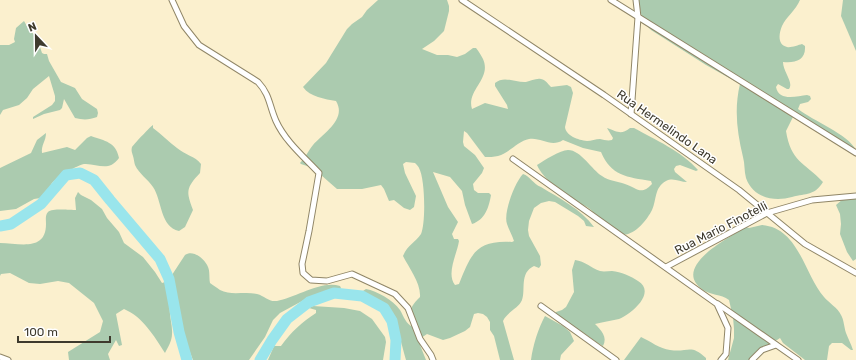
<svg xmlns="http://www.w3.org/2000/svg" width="856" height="360" font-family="Rubik,sans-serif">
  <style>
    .green { fill: #abcbaf }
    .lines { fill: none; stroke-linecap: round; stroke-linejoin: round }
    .river { stroke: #99e5ec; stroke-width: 11 }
    .street-casing { stroke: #908667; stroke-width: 7 }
    .street { stroke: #fff; stroke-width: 5 }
    .labels { text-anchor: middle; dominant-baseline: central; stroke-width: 3; stroke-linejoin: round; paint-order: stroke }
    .street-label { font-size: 12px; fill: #3e3a2d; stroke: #fff }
  </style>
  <rect width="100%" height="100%" fill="#fbf0ce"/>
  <g class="green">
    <path d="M378 0H447L449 6V11L444 31 434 41 422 49 437 55H448L457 57 465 54 473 48H476C479 52 481 55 483 59 492 79 466 90 472 109L485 103 508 109 507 105 495 86V83C504 75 516 83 526 82 531 81 536 78 541 79 546 80 548 84 551 87L567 85 571 87 573 93 565 127C566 136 578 140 587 141 591 141 596 139 600 139 604 140 608 141 612 140L613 138 607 128C618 132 621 135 630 128H634C654 139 683 152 698 170L696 171 680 165 676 166 674 169 675 172 687 182C680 182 673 177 666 181 654 188 657 199 652 210 647 220 633 238 620 234 606 230 599 215 587 207 584 205 580 204 577 202 563 194 543 179 537 165 545 160 560 150 568 150 581 150 592 170 602 176 609 181 617 181 625 184 637 188 641 196 652 184L651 181C627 177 611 176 601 152L583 148 563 140C551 148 541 137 529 139 518 141 509 153 498 156 494 157 489 157 485 157L467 133 464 131 463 142 464 146 475 155 484 168 482 173 473 184 474 190 478 193H489L491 195C489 207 485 220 472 224L465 205 462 191 450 177 433 172 448 207 458 222 452 234 454 239H458L459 241C457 254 446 274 455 285L459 284C471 254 476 240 512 242L514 241C512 235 509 230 507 224 503 213 515 182 523 174 530 176 533 184 541 187 559 198 581 209 594 227L586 226 584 221 578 216 555 202 549 201 541 203 534 208 529 221 528 230 529 236 540 256 541 265 539 268 534 266C519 273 526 290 522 300 519 308 507 312 503 321L514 360H500L494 336 490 330V322L487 317 483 314 478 313 474 314 470 327 465 331 450 338 443 340 427 334 421 338 420 345 426 360H406C401 343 398 324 387 311 380 302 369 300 363 291L366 289C377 291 393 300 400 310 404 317 406 324 413 327 409 312 408 309 420 297 421 283 409 268 403 256 408 244 415 243 421 234 426 223 425 178 419 168 419 167 416 164 415 163L406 162 403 164 405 173 416 196 414 207 410 210 404 208 394 200 389 201 384 189 381 185 362 189H337L313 168 301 164 300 163C306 157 308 151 313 145 324 133 347 119 336 101 325 99 310 97 303 87L326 63 347 29 352 24 362 17 367 10Z"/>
    <path d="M638 0H800C796 10 786 17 782 26 779 33 777 45 787 47 791 48 798 45 802 44L805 46C806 61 795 63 783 62 783 72 794 82 789 89H787L778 84 776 87C779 102 797 96 807 95L810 96 811 99 808 102 800 104 798 109C813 121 848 134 856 150H853L794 115 786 131C791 162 804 162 823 182 814 196 807 193 792 197 774 202 753 198 746 178 744 171 745 164 743 157 737 132 734 109 740 84L706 65 651 30 643 22Z"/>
    <polygon points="843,0 856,0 856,51 841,16"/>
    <path d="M24 21 28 28 37 38 42 53 44 54H47L49 61 61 82 75 88 82 99 97 109 98 113 97 117C89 120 83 120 75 118L64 99 62 108 60 110 44 114 33 119V117L52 105 55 101V96L49 76 33 89 27 98 19 105 3 110 0 115V45H9L15 42 14 39 16 28Z"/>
    <path d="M153 125V128C161 134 169 142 177 148 185 155 195 156 201 164L200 173C186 188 186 191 193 210L185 227 179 231C160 227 162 200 153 187 148 179 139 174 135 165 134 162 134 159 133 156 132 152 131 151 132 147 136 142 150 127 153 125Z"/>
    <path d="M46 133C46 141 41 145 42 153L67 147 75 150 87 138 91 136C105 141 116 142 119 158 108 173 97 163 84 164 79 164 55 179 52 183 49 187 48 192 47 197L34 199 16 209 0 211V168L31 153 37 140Z"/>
    <path d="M78 192 81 195 91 200 102 209 107 218 119 232 124 243 143 257 155 272 162 283 168 281 185 255C193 249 205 259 208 267 210 271 209 278 210 283 213 285 217 288 220 290 231 296 245 291 257 294 265 296 268 302 277 301 295 298 321 280 340 286L341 288 337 292 327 295 304 300 280 313 273 320 265 337 249 360H193L186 342 177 299 174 296C165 308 173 321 172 334 172 341 168 347 165 353 154 336 143 317 124 309L116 314 122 345 119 346 116 340 108 354 110 360H69L68 352 100 332 103 321 94 303 69 283 58 281 40 284 29 283 10 273 1 274 0 276V243C19 243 46 252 46 224 46 220 45 215 48 212 52 208 70 210 76 210L75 198Z"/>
    <polygon points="856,194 856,259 853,261 847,252 840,234 841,224 840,214 836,205 843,199"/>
    <path d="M762 225C799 228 804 274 824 297 829 303 838 308 841 315 844 320 844 327 846 333 848 338 851 344 853 350H851L842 343H832L829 346 827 360H805L783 343 780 338 765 348 751 360H728L734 338V329L733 317 729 300C721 294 710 295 703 290 670 267 730 237 746 227L749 228Z"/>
    <path d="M575 260C585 261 591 268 600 271 604 272 608 271 612 271 621 272 631 276 638 281 657 293 631 314 619 319 611 321 602 322 595 324 601 330 608 337 603 346 595 342 589 336 582 332 573 326 563 323 556 314V312L562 310 566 307 574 292 572 270Z"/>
    <path d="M313 306 344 308 360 311 372 319 385 337 386 342 383 360H268L274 346H281C291 332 302 322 316 313V310L309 308Z"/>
    <path d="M545 316 563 326 570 332 574 341 561 355 560 360H531C533 345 538 329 545 316Z"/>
    <path d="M641 337C650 341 660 349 670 350 688 353 690 343 706 358V360H624Z"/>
  </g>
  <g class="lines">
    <g class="river">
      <polyline points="0,226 11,224 41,204 66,175 80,173 94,180 110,200 160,259 169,279 179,332 187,360"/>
      <polyline points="260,360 272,340 287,319 309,302 334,293 362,296 384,308 392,321 396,340 395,360"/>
    </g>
    <defs>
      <g id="street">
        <path d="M172 0 184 26 199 45 258 82C270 95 269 105 276 121 285 141 304 157 319 173L309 231 302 264 303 273 311 280 327 281 352 274 395 294 408 308 420 339 431 355 433 360"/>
        <polyline points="462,0 604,95 739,190 805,244 856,273"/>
        <polyline points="611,0 856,153"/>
        <polyline points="631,114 638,17 636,0"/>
        <polyline points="513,159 717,304 728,328 726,354 721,360"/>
        <polyline points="666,267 767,213 812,200 856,196"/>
        <polyline points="718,304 798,360"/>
        <polyline points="541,306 616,360"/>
        <polyline points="0,357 8,360"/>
        <polyline points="752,360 762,350 776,345"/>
      </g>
    </defs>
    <use href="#street" class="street-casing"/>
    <use href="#street" class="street"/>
  </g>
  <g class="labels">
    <g class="street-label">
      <text transform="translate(667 127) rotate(35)">Rua Hermelindo Lana</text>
      <text transform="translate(721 228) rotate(-27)">Rua Mario Finotelli</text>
    </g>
  </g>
  <g transform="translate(36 36) rotate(338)" stroke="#ffffff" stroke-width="3" paint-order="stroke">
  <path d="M0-3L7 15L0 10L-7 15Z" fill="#3e3a2d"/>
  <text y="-6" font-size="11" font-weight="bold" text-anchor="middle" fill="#3e3a2d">N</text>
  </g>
  <path d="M18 336v6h92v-6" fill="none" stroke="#3e3a2d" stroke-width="2"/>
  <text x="24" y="336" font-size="12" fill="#3e3a2d" stroke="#ffffff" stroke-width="3" paint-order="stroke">100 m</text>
</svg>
